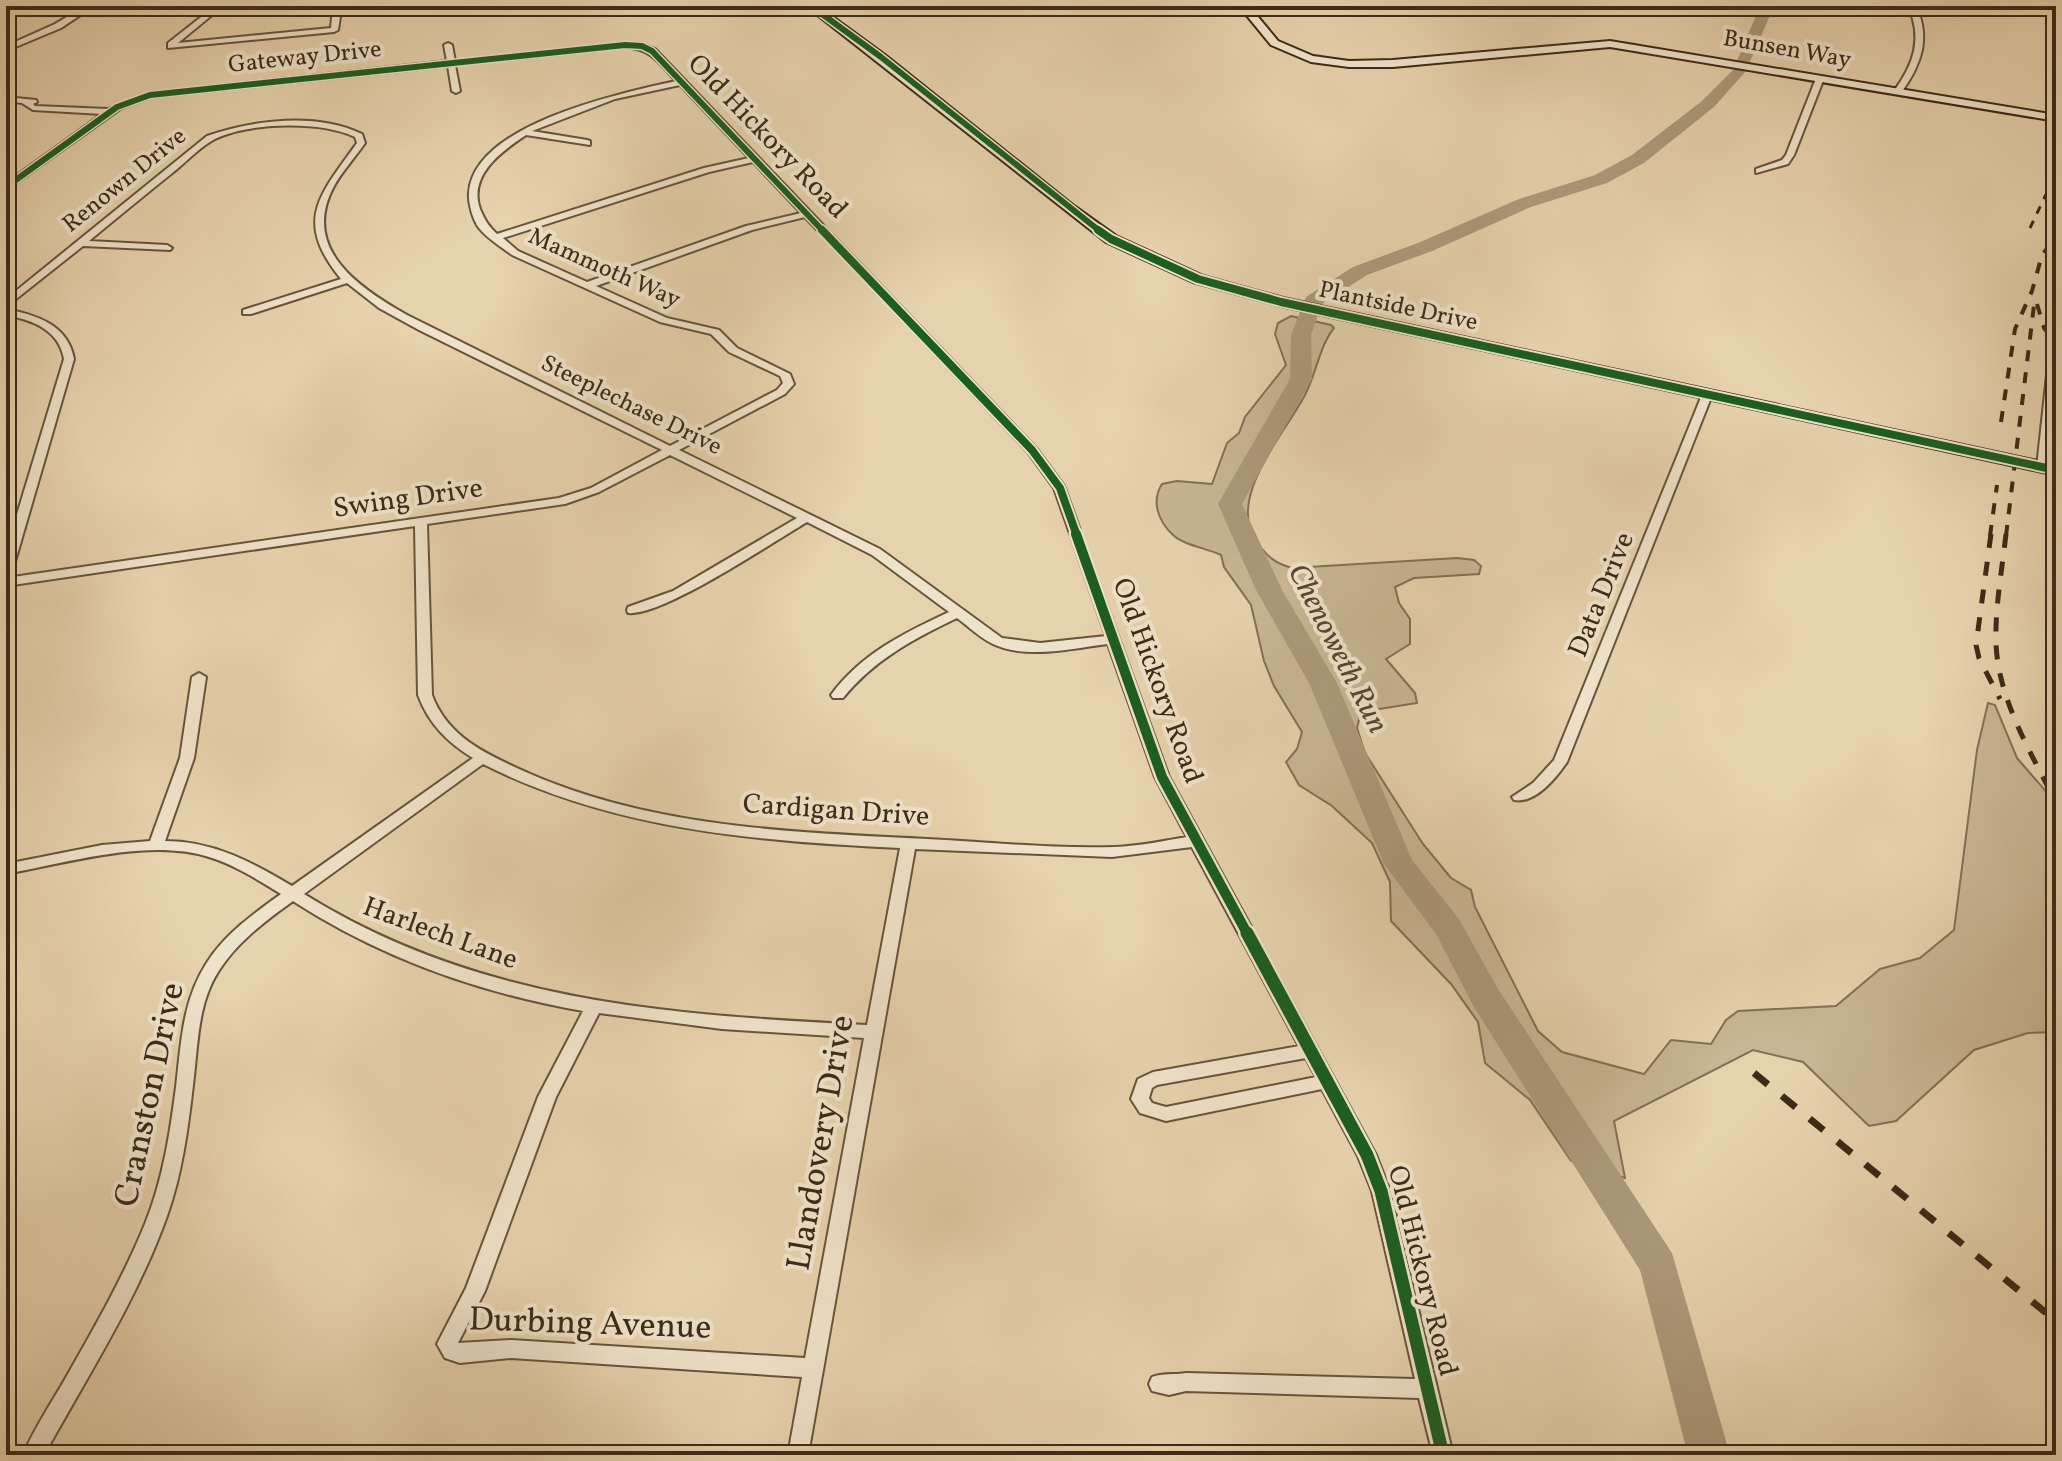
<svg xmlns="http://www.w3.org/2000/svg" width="2062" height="1461" font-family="Vollkorn,serif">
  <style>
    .green { fill: #c9b694; stroke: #827056; stroke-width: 2 }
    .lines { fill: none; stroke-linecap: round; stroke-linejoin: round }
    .river { fill: #ac997a; fill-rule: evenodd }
    .street-casing { stroke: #66553c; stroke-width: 4 }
    .secondary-casing { stroke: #3c2b17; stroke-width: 4 }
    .street { fill: #efe2ca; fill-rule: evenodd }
    .secondary { fill: #efe2ca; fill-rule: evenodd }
    .rail-far3 { stroke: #3c2b17; stroke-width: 3; stroke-dasharray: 8 8; stroke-linecap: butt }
    .rail-far2 { stroke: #3c2b17; stroke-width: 4; stroke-dasharray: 11 11; stroke-linecap: butt }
    .rail-far1 { stroke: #3c2b17; stroke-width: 5; stroke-dasharray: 14 14; stroke-linecap: butt }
    .rail { stroke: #3c2b17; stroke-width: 7; stroke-dasharray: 18 18; stroke-linecap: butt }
    .cycleway-far3-casing { stroke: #efe2ca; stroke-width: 9 }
    .cycleway-far2-casing { stroke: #efe2ca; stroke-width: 12 }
    .cycleway-far1-casing { stroke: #efe2ca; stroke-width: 15 }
    .cycleway-casing { stroke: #efe2ca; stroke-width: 18 }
    .cycleway-far3 { stroke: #1b5e20; stroke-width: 6 }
    .cycleway-far2 { stroke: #1b5e20; stroke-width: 8 }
    .cycleway-far1 { stroke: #1b5e20; stroke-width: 10 }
    .cycleway { stroke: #1b5e20; stroke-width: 13 }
    .labels { text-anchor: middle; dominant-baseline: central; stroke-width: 8; stroke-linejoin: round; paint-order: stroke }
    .far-street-label { font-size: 24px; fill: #3c2b17; stroke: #efe2ca }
    .street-label { font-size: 28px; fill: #3c2b17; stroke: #efe2ca }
    .water-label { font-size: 30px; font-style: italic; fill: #584630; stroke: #efe2ca }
    .near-street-label { font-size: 34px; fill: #3c2b17; stroke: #efe2ca }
  </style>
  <rect width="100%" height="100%" fill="#e6d2ad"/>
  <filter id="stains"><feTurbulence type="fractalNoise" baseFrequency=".0025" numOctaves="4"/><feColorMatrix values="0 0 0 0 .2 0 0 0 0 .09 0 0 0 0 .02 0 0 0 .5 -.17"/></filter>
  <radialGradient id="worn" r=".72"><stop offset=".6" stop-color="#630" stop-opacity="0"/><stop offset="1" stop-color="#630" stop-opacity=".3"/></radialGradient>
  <path class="green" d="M1291 316 1331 325 1334 328C1320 345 1316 374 1305 395 1284 435 1224 500 1258 544 1269 558 1275 563 1292 568L1457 558 1474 560 1481 566 1479 574 1414 578 1395 587 1399 603 1410 619V644L1386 659 1415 693 1417 703 1361 712 1357 728 1365 753 1423 844 1451 878 1471 890 1475 907 1538 1031 1562 1052 1644 1074 1671 1040 1711 1044 1726 1020 1738 1011 1836 1006 1880 969 1920 958 1954 930 1977 750 1988 703 1995 705 2017 758 2056 803V1032L2028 1033 1974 1050 1896 1121 1869 1126 1803 1062 1753 1050 1614 1121 1625 1178 1571 1161 1530 1100 1485 1063 1478 1022 1451 984 1391 921 1390 882 1372 843 1332 806 1299 785 1286 762 1297 749 1302 732 1274 686 1264 661 1251 605 1224 567 1221 555C1207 548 1185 546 1173 535 1158 521 1151 501 1162 484L1177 481 1212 484 1227 443 1239 433 1245 417 1286 365 1275 334 1278 323Z"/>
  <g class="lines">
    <polygon class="river" points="1760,6 1774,6 1746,71 1714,107 1644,163 1607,183 1531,207 1432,251 1367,275 1322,304 1311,335 1312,379 1242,504 1282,590 1337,683 1412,860 1459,919 1498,989 1672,1253 1730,1455 1688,1455 1640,1270 1474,1007 1436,934 1384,864 1309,683 1256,590 1218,504 1290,379 1291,335 1306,297 1353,267 1418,243 1519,199 1595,175 1632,155 1702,101 1739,64 1737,61"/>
    <defs>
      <g id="street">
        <polygon points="85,6 94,6 61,28 6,51 6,46 55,24"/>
        <polygon points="215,6 223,6 178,43 331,28 332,17 341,6 349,6 340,17 338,30 334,32 168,48 168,43"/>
        <path d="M1908 6H1916C1931 39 1921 65 1901 93H1898L1894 91C1914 64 1923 38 1908 6Z"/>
        <path d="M448 43 452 45 455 61 625 43 642 44 655 49 1036 448 1064 486 1169 777 1376 1155 1390 1191 1453 1455H1433L1419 1398 1186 1391 1169 1395 1152 1391 1149 1384 1152 1377C1162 1373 1175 1375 1186 1373L1415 1379 1372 1191 1358 1156 1322 1089 1166 1121 1140 1113 1131 1099 1138 1079 1153 1072 1299 1046 1192 847 1112 857 915 849 808 1455H788L802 1377 511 1358 460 1363 445 1358 437 1344 466 1288 538 1097 583 1011C480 993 381 958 293 901 265 921 236 943 218 972 197 1005 198 1047 193 1085 188 1129 182 1174 167 1216 137 1300 87 1377 44 1455H23C34 1429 50 1405 64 1381 93 1330 123 1278 145 1224 163 1180 170 1133 176 1087 181 1045 182 1002 206 964 224 935 253 914 281 894 258 880 235 865 209 857 148 838 67 863 6 874V864L102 845 150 841 180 758 192 677 199 673 206 677 194 758 165 841C213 841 252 862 292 886L473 758C447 742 429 724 418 695L415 526 6 586V578L559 498 591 488 662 450 419 330 379 308 347 283 251 314H243V310L341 279C293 220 320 195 357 143L355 137C321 121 250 122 215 139 201 146 188 160 176 170 147 193 118 217 89 241L167 245 172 248 170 250 83 246 6 307V299L207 136C254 120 316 112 362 134L365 143C355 158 341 172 333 188 301 250 361 289 407 315L670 446 777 390 783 383 780 376 729 352 711 334 660 322 512 255C500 246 488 239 479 228 473 220 468 203 469 193 473 124 622 93 676 81 659 63 652 49 625 47L455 65 460 91 456 93 452 91 448 66 151 97 120 109 6 190V183L102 114 33 110 22 103 6 101V97L36 100 37 102 33 104 35 106 108 109 150 93 447 61 444 45ZM680 85 749 158 704 168 497 234C488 226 485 220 480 209 468 175 502 151 526 135L590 145V141L587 140 532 131 615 99ZM753 162 801 213 746 226 587 282 518 251 503 238 709 172ZM805 217 1028 452 1054 488 1106 636 1040 643 1002 638 880 549 679 450 785 394 794 384 790 374 737 348 719 330 667 318 596 286 752 230ZM670 455 797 518 673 591 628 607 627 610 628 613C662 617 773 542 807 522L872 555 949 612C904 633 861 654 831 695L833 698H843C874 660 913 639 957 618 968 626 980 638 993 644 1028 660 1073 648 1108 644L1155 777 1187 837C1163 841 1139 846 1115 847 1052 849 989 842 927 839 791 832 654 828 528 773 488 755 448 738 432 695L427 524 565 504 599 492ZM483 764C614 830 756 841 900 848L867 1025C668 1015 477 1002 304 894ZM599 1013 722 1029 864 1038 805 1358 511 1340 458 1343 485 1291 556 1097ZM1306 1058 1316 1077 1166 1107 1152 1103 1149 1098 1152 1088 1157 1085Z"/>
        <polygon points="1817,76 1824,78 1794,155 1788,164 1756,173 1756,169 1782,160 1786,155"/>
        <path d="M6 309C37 315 68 325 74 359L12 572 6 576V551L64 359C59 330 33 320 6 315Z"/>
        <polygon points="2056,335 2056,391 2049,467 2043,470 2037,467 2051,338"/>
        <path d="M1707 392 1712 395 1567 762C1556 778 1535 804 1514 800L1512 797 1533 783 1554 760 1702 395Z"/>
      </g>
      <g id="secondary">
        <polygon points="806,6 818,6 885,55 1074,206 1116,236 1203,276 1283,298 2056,465 2056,475 1281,306 1193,282 1106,242"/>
        <polygon points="1239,6 1249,6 1278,41 1313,56 1349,61 1393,60 1610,41 2056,115 2056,121 1610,47 1393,67 1349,67 1311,62 1271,45"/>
      </g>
    </defs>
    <use href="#street" class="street-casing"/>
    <use href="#secondary" class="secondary-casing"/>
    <use href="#street" class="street"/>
    <use href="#secondary" class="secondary"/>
    <g class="rail-far3">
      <polyline points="2052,165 2056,137"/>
      <polyline points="2030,228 2049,188 2056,157"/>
    </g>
    <g class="rail-far2">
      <polyline points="2037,304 2044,328 2056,343"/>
      <polyline points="2001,422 2015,329 2032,291 2042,255 2056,237"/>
      <polyline points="1990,536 1997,485"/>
      <polyline points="2006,536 2035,297"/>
    </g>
    <g class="rail-far1">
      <polyline points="1991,534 1976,645 1979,658 2000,699"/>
      <path d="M2006 534C2002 570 1995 607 1996 643 1998 700 2032 754 2056 803"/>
    </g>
    <polyline class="rail" points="1754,1073 2056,1321"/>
    <defs>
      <g id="cycleway-far3">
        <polyline points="811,6 881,57 1101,232"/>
        <polyline points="6,187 117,107 150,95 625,45 642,46 652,51 824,232"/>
      </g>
      <g id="cycleway-far2">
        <polyline points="822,230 1032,450 1060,488 1077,536"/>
        <polyline points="1098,230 1111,239 1198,279 1281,302 2056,470"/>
      </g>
      <polyline id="cycleway-far1" points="1076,534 1162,777 1248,935"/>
      <polyline id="cycleway" points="1247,933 1367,1155 1381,1191 1443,1455"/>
    </defs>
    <use href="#cycleway-far3" class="cycleway-far3-casing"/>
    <use href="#cycleway-far2" class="cycleway-far2-casing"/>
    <use href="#cycleway-far1" class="cycleway-far1-casing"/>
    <use href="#cycleway" class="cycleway-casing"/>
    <use href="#cycleway-far3" class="cycleway-far3"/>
    <use href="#cycleway-far2" class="cycleway-far2"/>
    <use href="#cycleway-far1" class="cycleway-far1"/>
    <use href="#cycleway" class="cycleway"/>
  </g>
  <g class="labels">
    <g class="far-street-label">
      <text transform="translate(1787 50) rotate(10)">Bunsen Way</text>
      <text transform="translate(305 58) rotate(-6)">Gateway Drive</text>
      <text transform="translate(125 181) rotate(-39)">Renown Drive</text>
      <text transform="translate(604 269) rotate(24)">Mammoth Way</text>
      <text transform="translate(1398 307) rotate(12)">Plantside Drive</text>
      <text transform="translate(631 406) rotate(26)">Steeplechase Drive</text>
    </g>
    <g class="street-label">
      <text transform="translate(767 137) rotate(46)">Old Hickory Road</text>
      <text transform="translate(408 499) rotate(-8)">Swing Drive</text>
      <text transform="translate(1602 595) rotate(-68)">Data Drive</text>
      <text transform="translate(1157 681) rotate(70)">Old Hickory Road</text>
      <text transform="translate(836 811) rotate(4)">Cardigan Drive</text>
      <text transform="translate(440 934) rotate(20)">Harlech Lane</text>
      <text transform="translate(1422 1271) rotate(76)">Old Hickory Road</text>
    </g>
    <g class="water-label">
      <text transform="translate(1337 649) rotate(63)">Chenoweth Run</text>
    </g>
    <g class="near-street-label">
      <text transform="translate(151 1095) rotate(-78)">Cranston Drive</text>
      <text transform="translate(822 1143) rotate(-80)">Llandovery Drive</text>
      <text transform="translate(590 1325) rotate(2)">Durbing Avenue</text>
    </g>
  </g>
  <rect width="2062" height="1461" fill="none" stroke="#e6d2ad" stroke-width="32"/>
  <rect x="8" y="8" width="2046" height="1445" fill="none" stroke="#3c2b17" stroke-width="4"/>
  <rect x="16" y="16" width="2030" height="1429" fill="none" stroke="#3c2b17" stroke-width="2"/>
  <rect width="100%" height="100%" filter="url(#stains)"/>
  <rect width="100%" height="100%" fill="url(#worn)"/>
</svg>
